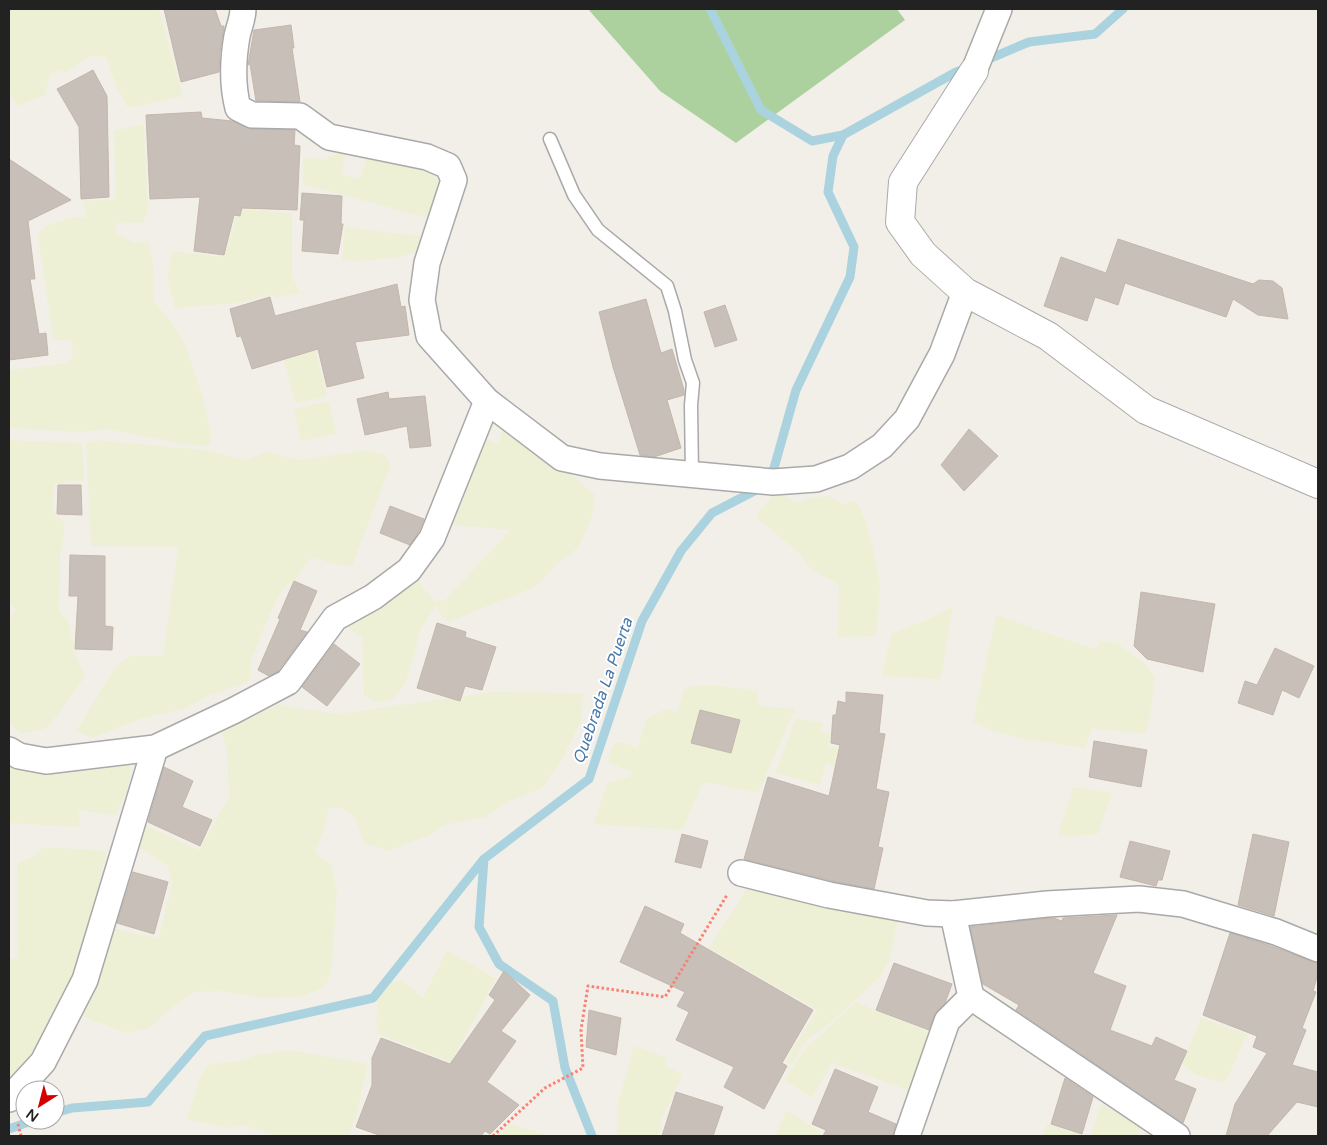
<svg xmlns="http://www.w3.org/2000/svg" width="1327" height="1145" font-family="'Varela Round',sans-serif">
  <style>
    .farmland { fill: #eef0d5 }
    .forest { fill: #add19e }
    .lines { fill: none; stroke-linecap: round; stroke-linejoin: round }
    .stream { stroke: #aad3df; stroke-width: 9 }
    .building { fill: #c7bfb8; stroke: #c4b6ab }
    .service-casing { stroke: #a9a9a9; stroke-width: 15 }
    .minor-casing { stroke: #a9a9a9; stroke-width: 28 }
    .tertiary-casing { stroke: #a9a9a9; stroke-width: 30 }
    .path { stroke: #fa8072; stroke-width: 3; stroke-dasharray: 2.5 2.5; stroke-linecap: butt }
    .service { stroke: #fff; stroke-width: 12 }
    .minor { stroke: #fff; stroke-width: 25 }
    .tertiary { stroke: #fff; stroke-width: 28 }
    .labels { text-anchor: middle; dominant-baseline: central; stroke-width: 4; stroke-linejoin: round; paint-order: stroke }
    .water-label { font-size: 16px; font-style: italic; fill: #4a7aab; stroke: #fff }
  </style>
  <rect width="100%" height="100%" fill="#f2efe9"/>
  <g class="farmland">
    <polygon points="9,9 159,9 183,96 128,108 117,88 106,57 90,56 65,73 61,70 50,75 45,95 18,106 9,93"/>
    <polygon points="144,124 148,211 143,223 125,222 115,224 117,233 134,243 149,241 153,265 154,301 171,322 186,346 204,401 212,440 208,446 182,444 107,429 79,432 9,428 9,370 69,363 73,354 71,341 53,339 38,235 45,226 70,218 86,217 84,201 116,199 114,131"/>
    <polygon points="336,154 346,154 341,174 360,179 367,157 417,165 436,177 444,184 431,219 303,184 303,160 309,157 323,160"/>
    <polygon points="243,209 292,213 292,276 300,293 276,297 270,295 239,303 175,308 167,277 172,251 225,257 236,217 240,217"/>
    <polygon points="345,227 420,236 416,252 395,258 357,261 342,260"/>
    <polygon points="314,343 327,396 295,403 282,351"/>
    <polygon points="329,401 336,434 301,441 294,409"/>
    <polygon points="503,428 544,460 571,474 595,495 591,520 578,548 559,562 538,584 522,593 497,602 449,622 442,617 436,606 420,630 415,651 406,682 392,700 377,702 364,696 362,637 349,629 348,623 403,591 415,577 434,601 445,600 510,530 451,525 462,504 480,447 484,438 498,444"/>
    <polygon points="9,440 82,443 84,481 72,481 55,484 52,506 56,516 65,523 63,545 60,553 59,612 68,620 75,653 85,677 48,727 38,731 21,733 9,723 9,620 16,609 9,603"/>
    <polygon points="96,440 204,450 246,460 268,452 300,460 367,450 384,454 391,465 352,566 341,566 312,557 296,579 283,588 270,614 251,659 251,673 248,682 209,695 184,709 143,718 92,738 76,731 115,667 131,656 163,656 178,547 91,546 86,443"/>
    <polygon points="775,491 797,503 811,498 828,496 842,504 856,501 865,519 874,552 880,589 876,636 838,637 839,585 810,568 799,553 756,517"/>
    <polygon points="953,606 941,679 882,676 891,634 929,619"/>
    <polygon points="996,615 1091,648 1098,647 1100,641 1118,644 1143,662 1155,676 1150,717 1145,734 1092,728 1085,748 1025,739 991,730 973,722"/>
    <polygon points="694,686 723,686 757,691 758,702 760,706 795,709 758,793 705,782 699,791 683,829 680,830 593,824 607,783 631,776 632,772 608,762 610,752 614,743 627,743 637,749 646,719 667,708 677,713 684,689"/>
    <polygon points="491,692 583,693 581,721 560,763 541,789 509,801 485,817 443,825 430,835 388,851 364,843 355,817 343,808 329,808 324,828 315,852 331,865 337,891 331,974 325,986 301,997 262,998 219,991 195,992 174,1006 149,1028 126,1033 79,1015 110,928 159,938 172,882 168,866 133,844 140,823 199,850 229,797 227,751 221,730 280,704 295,708 339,714"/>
    <polygon points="796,718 823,723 820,732 831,733 829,746 872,754 867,777 826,763 820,785 775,773"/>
    <polygon points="124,757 129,764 131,770 127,792 115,815 79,810 80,827 9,823 9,765 16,770 47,774 69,773"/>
    <polygon points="1073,787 1112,793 1097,835 1058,836"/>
    <polygon points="44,847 107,851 80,960 70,991 38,1041 25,1068 9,1088 9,959 18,959 17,863 32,857"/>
    <polygon points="748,887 898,919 890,960 879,978 829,1024 810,1037 790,1065 785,1062 817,1010 709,948"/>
    <polygon points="447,950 496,979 451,1062 378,1034 376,1025 378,1000 388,982 402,980 423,998"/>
    <polygon points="856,1002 935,1035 913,1092 832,1063 812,1098 784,1080 805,1049"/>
    <polygon points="1201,1018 1247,1034 1226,1082 1208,1079 1193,1073 1183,1064"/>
    <polygon points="634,1046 665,1057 665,1065 682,1075 662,1118 658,1136 618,1136 617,1106"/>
    <polygon points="288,1050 368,1064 355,1120 348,1136 277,1136 243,1125 227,1128 187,1119 200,1077 210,1064 235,1062 260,1054"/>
    <polygon points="1101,1104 1141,1126 1138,1136 1091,1136"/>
    <polygon points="786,1110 820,1132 819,1136 776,1136"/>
    <polygon points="511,1124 543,1134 545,1136 498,1136"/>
    <polygon points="1047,1124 1082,1136 1043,1136"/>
  </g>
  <polygon class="forest" points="588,9 897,9 905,20 736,143 660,91"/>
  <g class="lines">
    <g class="stream">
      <polyline points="710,9 761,110 812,141 843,135"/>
      <polyline points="984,61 1029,42 1095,34 1123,9"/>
      <polyline points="55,1113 72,1108 148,1102 205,1036 373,998 483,860"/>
      <polyline points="9,1129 34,1120"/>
      <polyline points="592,1136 565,1068 553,1001 499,964 479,927 484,859 589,779 642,621 681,551 712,513 762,487 774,468 796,390 850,277 854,247 828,192 833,156 843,135 956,72 967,68"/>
    </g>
  </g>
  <g class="building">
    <polygon points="164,9 215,9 221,26 224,26 224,27 220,52 219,72 181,82"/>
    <polygon points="291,25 294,48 292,48 300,102 256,101 250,64 248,65 254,30"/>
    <polygon points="93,70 107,96 109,197 81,199 79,127 57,89"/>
    <polygon points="201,112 202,118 232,121 251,129 295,130 294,145 300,146 297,210 242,208 240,216 234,215 224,255 194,251 200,197 150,199 146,115"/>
    <polygon points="9,159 71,200 28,221 35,279 30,279 39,334 46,333 48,355 9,360"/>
    <polygon points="302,193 342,196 341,224 343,224 338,254 302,251 304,220 300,220"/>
    <polygon points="1118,239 1253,284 1259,280 1273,281 1282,288 1288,319 1258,315 1233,299 1226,317 1125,283 1118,305 1095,297 1087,321 1044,306 1061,257 1106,273"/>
    <polygon points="397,284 401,307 405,306 409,335 355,342 364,378 327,387 318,349 252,369 241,336 237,337 230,309 270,297 275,316"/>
    <polygon points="646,299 661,353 672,349 684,390 684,395 667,400 681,448 654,457 640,455 613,367 599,312"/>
    <polygon points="725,305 737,340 715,347 704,312"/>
    <polygon points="388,392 389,399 425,396 431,446 410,448 407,426 365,435 357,399"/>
    <polygon points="969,429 998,456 964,491 941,465"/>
    <polygon points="58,485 81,485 82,515 57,514"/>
    <polygon points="390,506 424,519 419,531 410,545 380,533"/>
    <polygon points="70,555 105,556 105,626 113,627 112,650 75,649 78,596 69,596"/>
    <polygon points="294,581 317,591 300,630 307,632 278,671 269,676 258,670 280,619 278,618"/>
    <polygon points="1141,592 1215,604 1203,672 1147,659 1134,646"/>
    <polygon points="437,623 466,632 465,637 496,647 482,690 465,686 460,701 417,688"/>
    <polygon points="334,644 360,664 327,706 302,687"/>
    <polygon points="1275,648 1314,666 1299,698 1282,690 1273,715 1238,703 1245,681 1257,685"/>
    <polygon points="846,692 883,695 879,733 885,734 876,789 889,792 878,847 883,848 874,889 832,881 744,859 768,777 829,796 840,745 831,743 833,715 836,715 838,701 846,703"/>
    <polygon points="700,710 740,720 731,753 691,743"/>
    <polygon points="1094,741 1147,750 1141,787 1089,777"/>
    <polygon points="164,767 193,781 182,807 212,820 200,846 148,822"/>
    <polygon points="682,834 708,841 701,868 675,862"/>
    <polygon points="1253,834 1289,842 1274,916 1238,905"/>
    <polygon points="1130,841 1170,851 1162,880 1158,880 1156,886 1120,877"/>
    <polygon points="133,872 168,882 154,934 117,923"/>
    <polygon points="645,906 684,924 680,933 813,1010 782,1063 787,1066 764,1109 724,1087 734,1067 676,1040 689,1012 677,1006 685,992 620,962"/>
    <polygon points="1117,915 1093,973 1126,986 1110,1030 1152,1046 1156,1037 1187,1051 1174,1080 1196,1089 1183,1123 1016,1010 1019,1005 983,984 970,927 1048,918 1054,918 1062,921 1063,918"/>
    <polygon points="1230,933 1271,946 1313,962 1318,963 1318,974 1313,991 1316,992 1302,1028 1306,1030 1292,1065 1318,1072 1318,1107 1297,1102 1267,1136 1226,1136 1235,1104 1267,1053 1253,1047 1257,1036 1203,1015"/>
    <polygon points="894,963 952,984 945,1003 934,1016 929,1030 876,1010"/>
    <polygon points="504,971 530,995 501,1031 516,1041 487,1082 519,1105 490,1134 485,1131 481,1136 382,1136 356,1127 372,1085 372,1058 381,1038 450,1064 495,1000 489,995"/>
    <polygon points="589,1010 621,1018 616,1055 586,1047"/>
    <polygon points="835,1069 878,1087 868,1112 896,1124 893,1136 823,1136 826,1130 812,1124"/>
    <polygon points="1065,1078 1093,1097 1082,1134 1051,1124"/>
    <polygon points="676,1092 723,1107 713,1136 662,1136"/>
  </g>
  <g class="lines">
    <defs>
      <polyline id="service" points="550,139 574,195 598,230 667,286 675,311 685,360 693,383 691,405 692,475"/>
      <g id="minor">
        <path d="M243 9C243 18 239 27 237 36 233 59 232 85 238 108L252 115 300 116 329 137 427 157 448 166 454 180 427 263 422 300 429 336 487 401 562 458 600 466 773 482 816 479 850 467 882 446 907 419 942 354 965 292"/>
        <polyline points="974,71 999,9"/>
        <polyline points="9,750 19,756 46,761 155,748 233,711 288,682 335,618 373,597 409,570 432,538 487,401"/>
        <polyline points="741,873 829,895 927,913 953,914 1047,904 1139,899 1183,904 1276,932 1318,949"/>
        <polyline points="971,997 1177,1136"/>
        <polyline points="9,1099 43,1062 85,980 155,748"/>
        <polyline points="907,1136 947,1021 971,997 953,914"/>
      </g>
      <polyline id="tertiary" points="974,71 903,182 900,222 923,254 965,292 1048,336 1146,410 1318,484"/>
    </defs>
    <use href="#service" class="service-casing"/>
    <use href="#minor" class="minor-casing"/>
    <use href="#tertiary" class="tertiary-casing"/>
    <g class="path">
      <polyline points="18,1124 21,1136"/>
      <polyline points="493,1136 545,1088 583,1068 581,1030 588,986 665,997 727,895"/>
    </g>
    <use href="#service" class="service"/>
    <use href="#minor" class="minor"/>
    <use href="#tertiary" class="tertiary"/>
  </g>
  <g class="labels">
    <g class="water-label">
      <text transform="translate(603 691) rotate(-71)">Quebrada La Puerta</text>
    </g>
  </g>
  <rect width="1327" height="1145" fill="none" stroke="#222222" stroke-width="20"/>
  <g transform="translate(40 1105) rotate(216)"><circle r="24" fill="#ffffff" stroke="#a7a7a7"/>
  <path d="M0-4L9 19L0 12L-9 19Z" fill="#d40000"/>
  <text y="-8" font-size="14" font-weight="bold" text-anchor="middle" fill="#222222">N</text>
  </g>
</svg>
